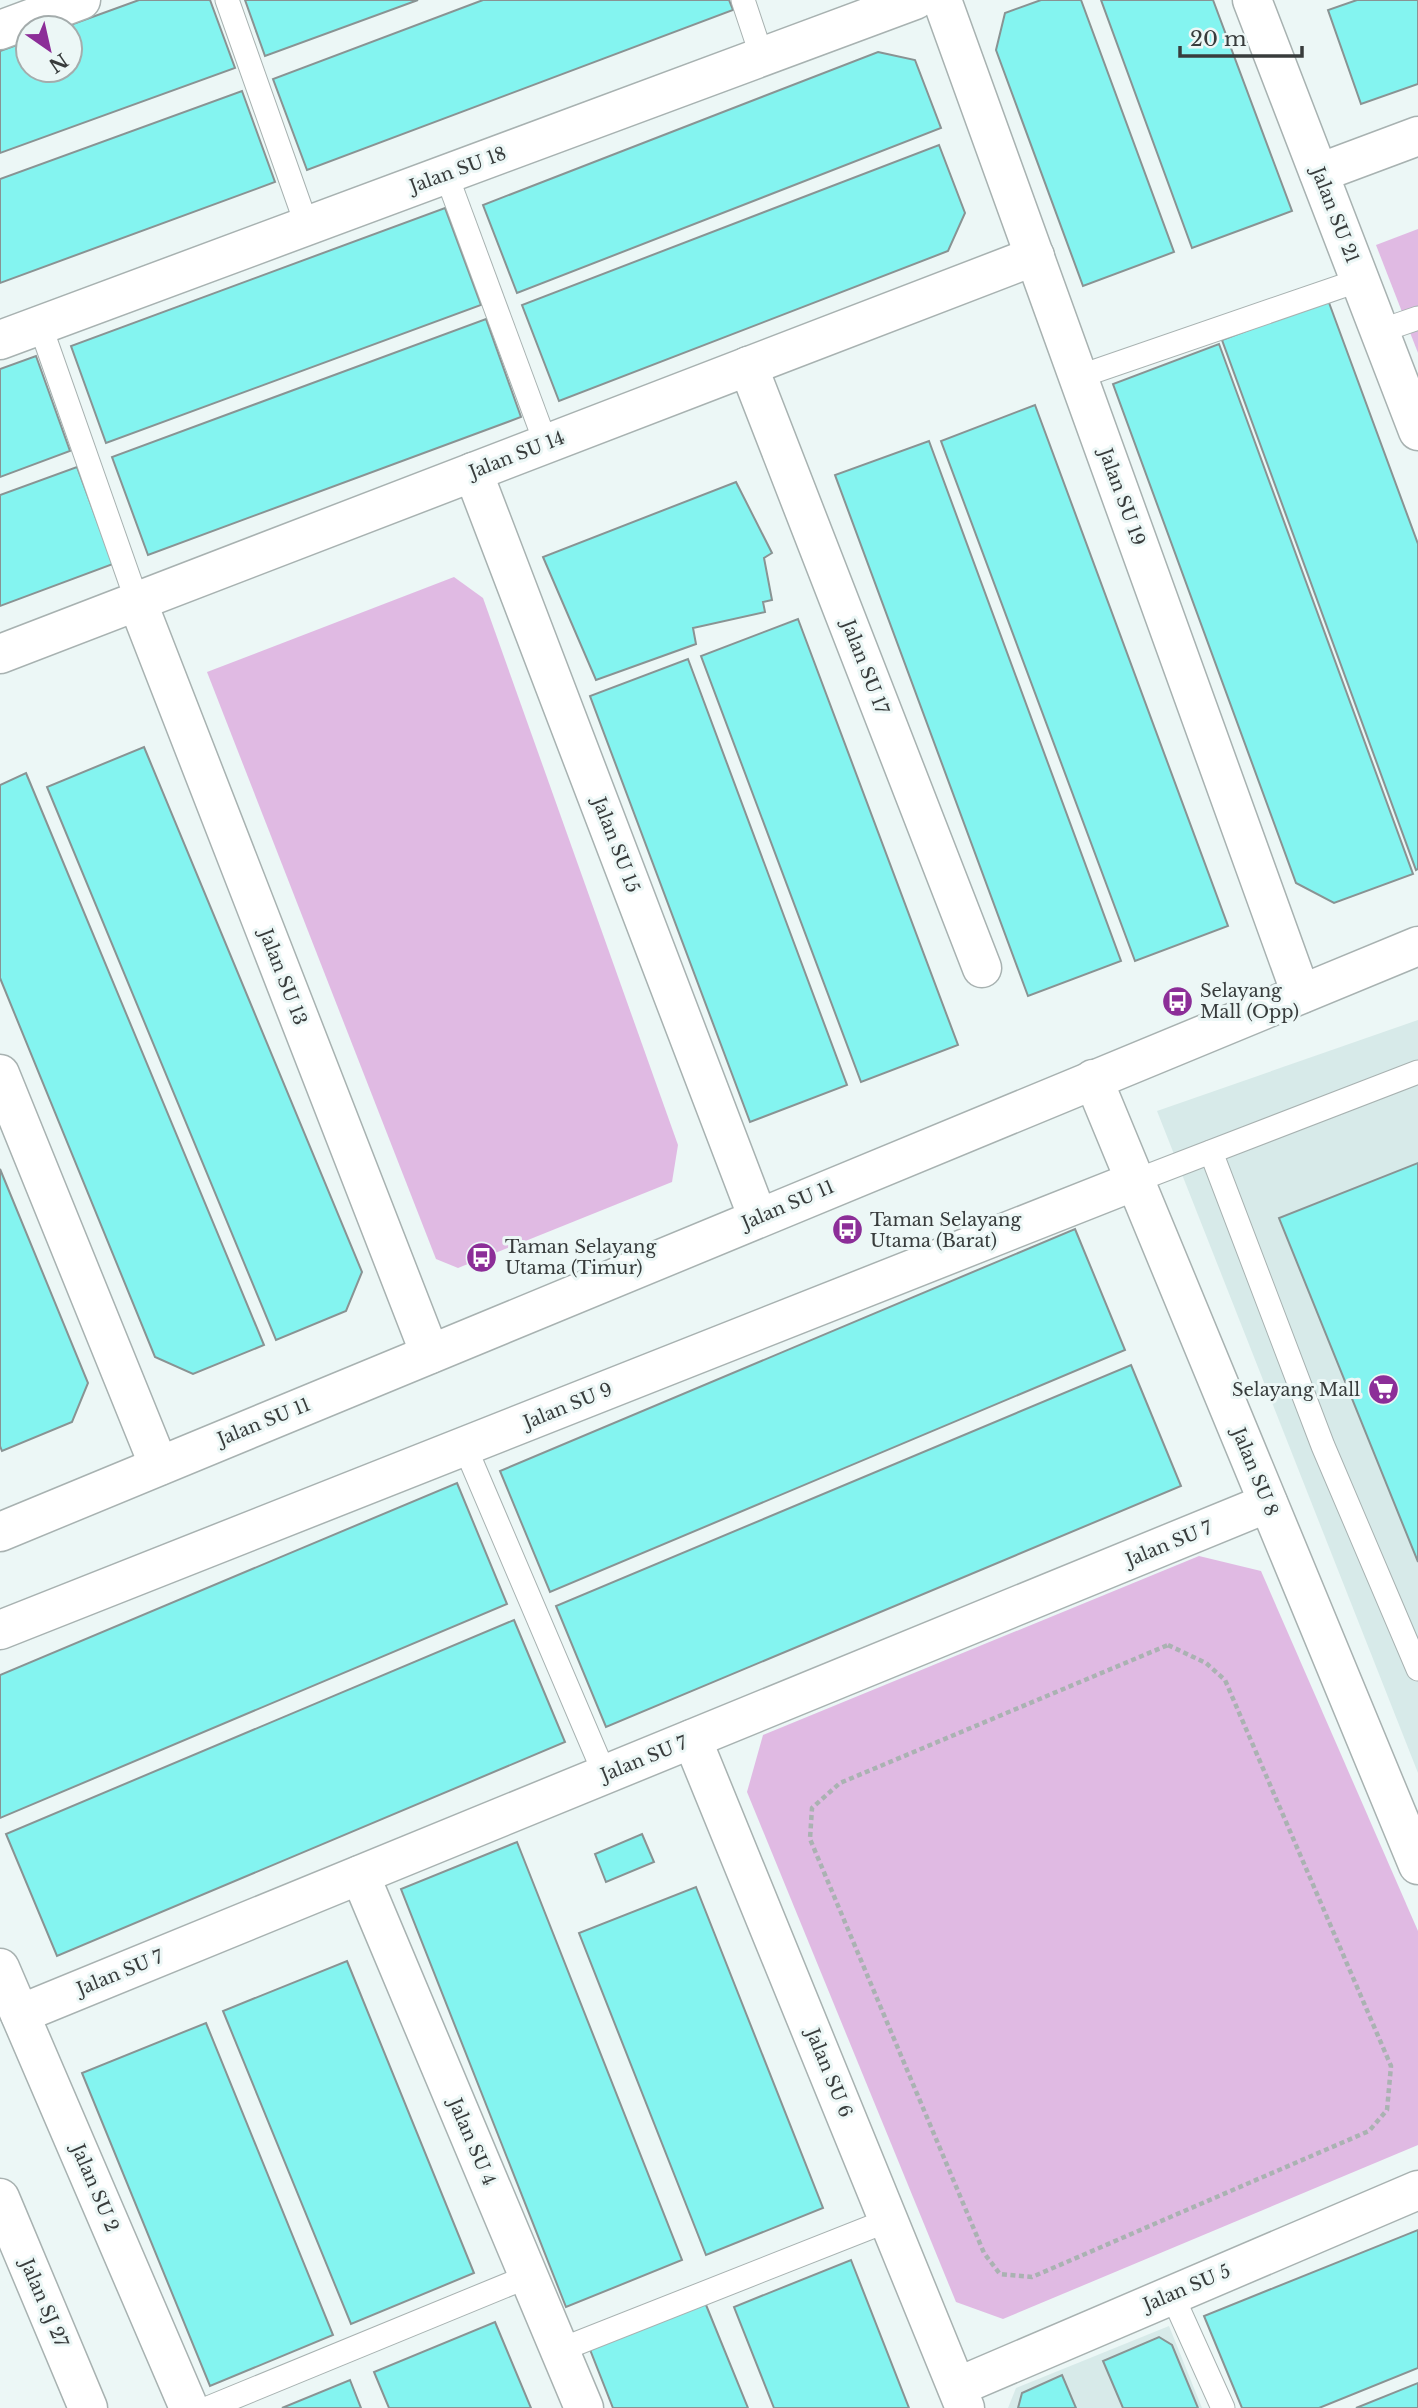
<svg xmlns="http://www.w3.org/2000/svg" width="1418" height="2408" font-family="'Libre Baskerville',serif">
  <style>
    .built { fill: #d7eae9 }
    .green { fill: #e0bae3 }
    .building { fill: #84f4f0; stroke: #899393; stroke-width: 2 }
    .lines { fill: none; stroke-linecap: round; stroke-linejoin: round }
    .lane-casing { stroke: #a8b2b1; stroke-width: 25 }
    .street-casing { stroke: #a8b2b1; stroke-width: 41 }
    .secondary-casing { stroke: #a8b2b1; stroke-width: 41 }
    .path { stroke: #aab2b2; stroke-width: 4.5; stroke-dasharray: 5 3.5; stroke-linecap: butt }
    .lane { stroke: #fff; stroke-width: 23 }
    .street { stroke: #fff; stroke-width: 38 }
    .secondary { stroke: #fff; stroke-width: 38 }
    .labels { text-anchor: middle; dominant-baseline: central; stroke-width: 6; stroke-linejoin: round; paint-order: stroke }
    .street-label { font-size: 18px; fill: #383c3c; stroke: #ecf7f6 }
    .poi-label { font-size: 18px; fill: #383c3c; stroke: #ecf7f6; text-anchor: start }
  </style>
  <rect width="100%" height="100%" fill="#ecf7f6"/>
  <g class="built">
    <polygon points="1418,1020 1418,1773 1157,1111"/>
    <polygon points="1169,2326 1202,2408 1008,2408 1016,2388"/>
  </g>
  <g class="green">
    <polygon points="1418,229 1418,353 1376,245"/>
    <polygon points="454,577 483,598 678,1145 672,1182 458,1268 436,1259 207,672"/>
    <polygon points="1199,1556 1261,1571 1418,1931 1418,2145 1003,2319 956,2302 747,1792 763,1735"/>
  </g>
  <g class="building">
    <polygon points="139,0 210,0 235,68 0,153 0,51 28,41 28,70 70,70 70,28 62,28"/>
    <polygon points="245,0 418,0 265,56"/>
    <polygon points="483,0 729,0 733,10 307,170 273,79"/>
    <polygon points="1041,0 1081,0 1174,252 1083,286 996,50 1005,13"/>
    <polygon points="1101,0 1213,0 1292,211 1192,248"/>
    <polygon points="1357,0 1418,0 1418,84 1361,104 1328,10"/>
    <polygon points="878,52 915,60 941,128 517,293 483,205"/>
    <polygon points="242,91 275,182 0,283 0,179"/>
    <polygon points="939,145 965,213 948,251 559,401 522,305"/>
    <polygon points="445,208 481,305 106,443 71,346"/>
    <polygon points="1328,300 1418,544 1418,869 1416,870 1222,340"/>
    <polygon points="486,319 521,417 148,555 112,457"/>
    <polygon points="1219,344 1413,874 1334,903 1296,883 1113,384"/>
    <polygon points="36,356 70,451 0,477 0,369"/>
    <polygon points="1035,405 1228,926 1135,961 941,441"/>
    <polygon points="929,441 1121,961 1028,996 835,475"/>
    <polygon points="77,467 113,564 0,606 0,495"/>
    <polygon points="736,482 772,553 764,558 772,600 763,602 765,612 693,628 696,644 596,680 543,557"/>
    <polygon points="798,619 958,1045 861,1082 701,656"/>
    <polygon points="688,659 847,1085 750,1122 590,696"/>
    <polygon points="144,747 362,1272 346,1311 276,1340 47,787"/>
    <polygon points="26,773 264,1345 193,1374 155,1357 0,978 0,785"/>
    <polygon points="1418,1163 1418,1562 1279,1218"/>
    <polygon points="0,1169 88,1383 72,1422 2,1451 0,1446"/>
    <polygon points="1075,1229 1125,1350 550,1592 500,1471"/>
    <polygon points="1131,1365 1181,1486 606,1727 556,1606"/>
    <polygon points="457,1483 507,1604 0,1818 0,1675"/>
    <polygon points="514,1620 565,1742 57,1956 6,1834"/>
    <polygon points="642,1834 654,1862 606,1882 595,1854"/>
    <polygon points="517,1842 682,2260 566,2307 401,1889"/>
    <polygon points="696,1887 823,2208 706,2255 579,1933"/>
    <polygon points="347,1961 474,2273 351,2324 223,2011"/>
    <polygon points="206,2023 333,2335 210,2386 82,2073"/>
    <polygon points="1418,2230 1418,2368 1319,2408 1242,2408 1204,2316"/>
    <polygon points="851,2260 909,2408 774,2408 734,2307"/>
    <polygon points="704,2300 748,2408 613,2408 589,2347"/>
    <polygon points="495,2322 531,2408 389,2408 374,2372"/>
    <polygon points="1159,2337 1172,2345 1198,2408 1123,2408 1103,2361"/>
    <polygon points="1062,2375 1076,2408 1018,2408 1022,2393"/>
    <polygon points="350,2380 361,2408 282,2408"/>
    <polygon points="1418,2383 1418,2408 1356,2408"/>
  </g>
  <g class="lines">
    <defs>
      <g id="lane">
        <polyline points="227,0 307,226"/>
        <polyline points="743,0 762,57"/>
        <polyline points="446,174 546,444"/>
        <polyline points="40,325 137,601"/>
        <polyline points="1380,331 1418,318"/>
        <polyline points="1078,377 1360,280"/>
        <polyline points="1211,1152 1323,1446 1418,1669"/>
        <polyline points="1135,1181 1418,1072"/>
        <polyline points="465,1447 605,1775"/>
        <polyline points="1172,2295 1223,2408"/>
        <polyline points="560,2350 889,2220"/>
        <polyline points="208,2408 529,2276"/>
      </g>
      <g id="street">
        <polyline points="942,0 1301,994"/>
        <polyline points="1252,0 1418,431"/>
        <polyline points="0,30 81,0"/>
        <polyline points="1319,173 1418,136"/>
        <polyline points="0,340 915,0"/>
        <polyline points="748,366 982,968"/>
        <polyline points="473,472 758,1218"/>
        <polyline points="137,601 430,1354"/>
        <polyline points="0,654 1035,256"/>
        <polyline points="0,1074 159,1466"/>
        <polyline points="1093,1079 1418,1865"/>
        <polyline points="0,1630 1135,1181"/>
        <polyline points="692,1739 965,2408"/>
        <polyline points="360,1875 584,2408"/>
        <polyline points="0,1968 189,2408"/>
        <polyline points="20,2014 1268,1503"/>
        <polyline points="957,2387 1418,2190"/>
      </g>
      <g id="secondary">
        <polyline points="0,1532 1418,946"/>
        <polyline points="0,2198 88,2408"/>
      </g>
    </defs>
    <use href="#lane" class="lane-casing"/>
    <use href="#street" class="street-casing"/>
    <use href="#secondary" class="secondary-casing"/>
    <polygon class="path" points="1168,1645 1206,1663 1225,1680 1391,2066 1387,2110 1369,2131 1032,2277 1000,2274 984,2253 810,1839 812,1808 840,1783"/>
    <use href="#lane" class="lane"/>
    <use href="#street" class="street"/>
    <use href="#secondary" class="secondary"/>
  </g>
  <defs>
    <symbol id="bus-disc" viewBox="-11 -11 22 22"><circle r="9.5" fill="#8c2e98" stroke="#ecf7f6"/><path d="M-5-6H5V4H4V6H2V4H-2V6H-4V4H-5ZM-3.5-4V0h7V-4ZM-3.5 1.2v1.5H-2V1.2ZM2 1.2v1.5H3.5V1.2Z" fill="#fff"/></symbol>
    <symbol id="supermarket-disc" viewBox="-11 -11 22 22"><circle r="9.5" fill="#8c2e98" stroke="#ecf7f6"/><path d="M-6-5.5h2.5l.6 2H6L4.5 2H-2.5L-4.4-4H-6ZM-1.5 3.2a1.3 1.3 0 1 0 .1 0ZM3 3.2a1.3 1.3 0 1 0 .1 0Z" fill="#fff"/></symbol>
  </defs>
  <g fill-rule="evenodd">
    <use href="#bus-disc" x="1160" y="984" width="35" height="35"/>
    <use href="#bus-disc" x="830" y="1212" width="35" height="35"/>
    <use href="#bus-disc" x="464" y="1240" width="35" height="35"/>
    <use href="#supermarket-disc" x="1366" y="1372" width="35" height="35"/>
  </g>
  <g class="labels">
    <g class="street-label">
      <text transform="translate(458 170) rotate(-20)">Jalan SU 18</text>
      <text transform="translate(1335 215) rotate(69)">Jalan SU 21</text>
      <text transform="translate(517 455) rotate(-21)">Jalan SU 14</text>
      <text transform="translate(1122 497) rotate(70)">Jalan SU 19</text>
      <text transform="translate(865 667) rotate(69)">Jalan SU 17</text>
      <text transform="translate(616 845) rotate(69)">Jalan SU 15</text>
      <text transform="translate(283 977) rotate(69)">Jalan SU 13</text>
      <text transform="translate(788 1205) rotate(-23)">Jalan SU 11</text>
      <text transform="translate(568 1406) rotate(-22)">Jalan SU 9</text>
      <text transform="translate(264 1422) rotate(-22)">Jalan SU 11</text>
      <text transform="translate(1255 1472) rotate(68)">Jalan SU 8</text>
      <text transform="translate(1169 1544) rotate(-22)">Jalan SU 7</text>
      <text transform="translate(644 1759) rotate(-22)">Jalan SU 7</text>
      <text transform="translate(120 1973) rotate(-22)">Jalan SU 7</text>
      <text transform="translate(829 2073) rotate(68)">Jalan SU 6</text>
      <text transform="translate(472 2142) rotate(67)">Jalan SU 4</text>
      <text transform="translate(95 2188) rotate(67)">Jalan SU 2</text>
      <text transform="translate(1187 2288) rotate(-23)">Jalan SU 5</text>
      <text transform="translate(44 2303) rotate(67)">Jalan SJ 27</text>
    </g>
    <g class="poi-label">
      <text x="1200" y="991">Selayang<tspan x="1200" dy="21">Mall (Opp)</tspan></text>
      <text x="870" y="1220">Taman Selayang<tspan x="870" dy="21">Utama (Barat)</tspan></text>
      <text x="505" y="1247">Taman Selayang<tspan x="505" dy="21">Utama (Timur)</tspan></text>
      <text x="1360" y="1390" text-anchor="end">Selayang Mall</text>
    </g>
  </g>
  <g transform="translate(49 49) rotate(146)"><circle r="33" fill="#ecf7f6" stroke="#a4acac" stroke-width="2"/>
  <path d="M0-5L12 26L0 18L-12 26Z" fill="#8c2e98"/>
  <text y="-10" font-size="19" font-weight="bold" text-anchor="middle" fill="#383c3c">N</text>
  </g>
  <path d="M1180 46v10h122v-10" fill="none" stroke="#383c3c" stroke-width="3.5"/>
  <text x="1190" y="46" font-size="21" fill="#383c3c" stroke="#ecf7f6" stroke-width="5" paint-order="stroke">20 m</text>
</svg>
